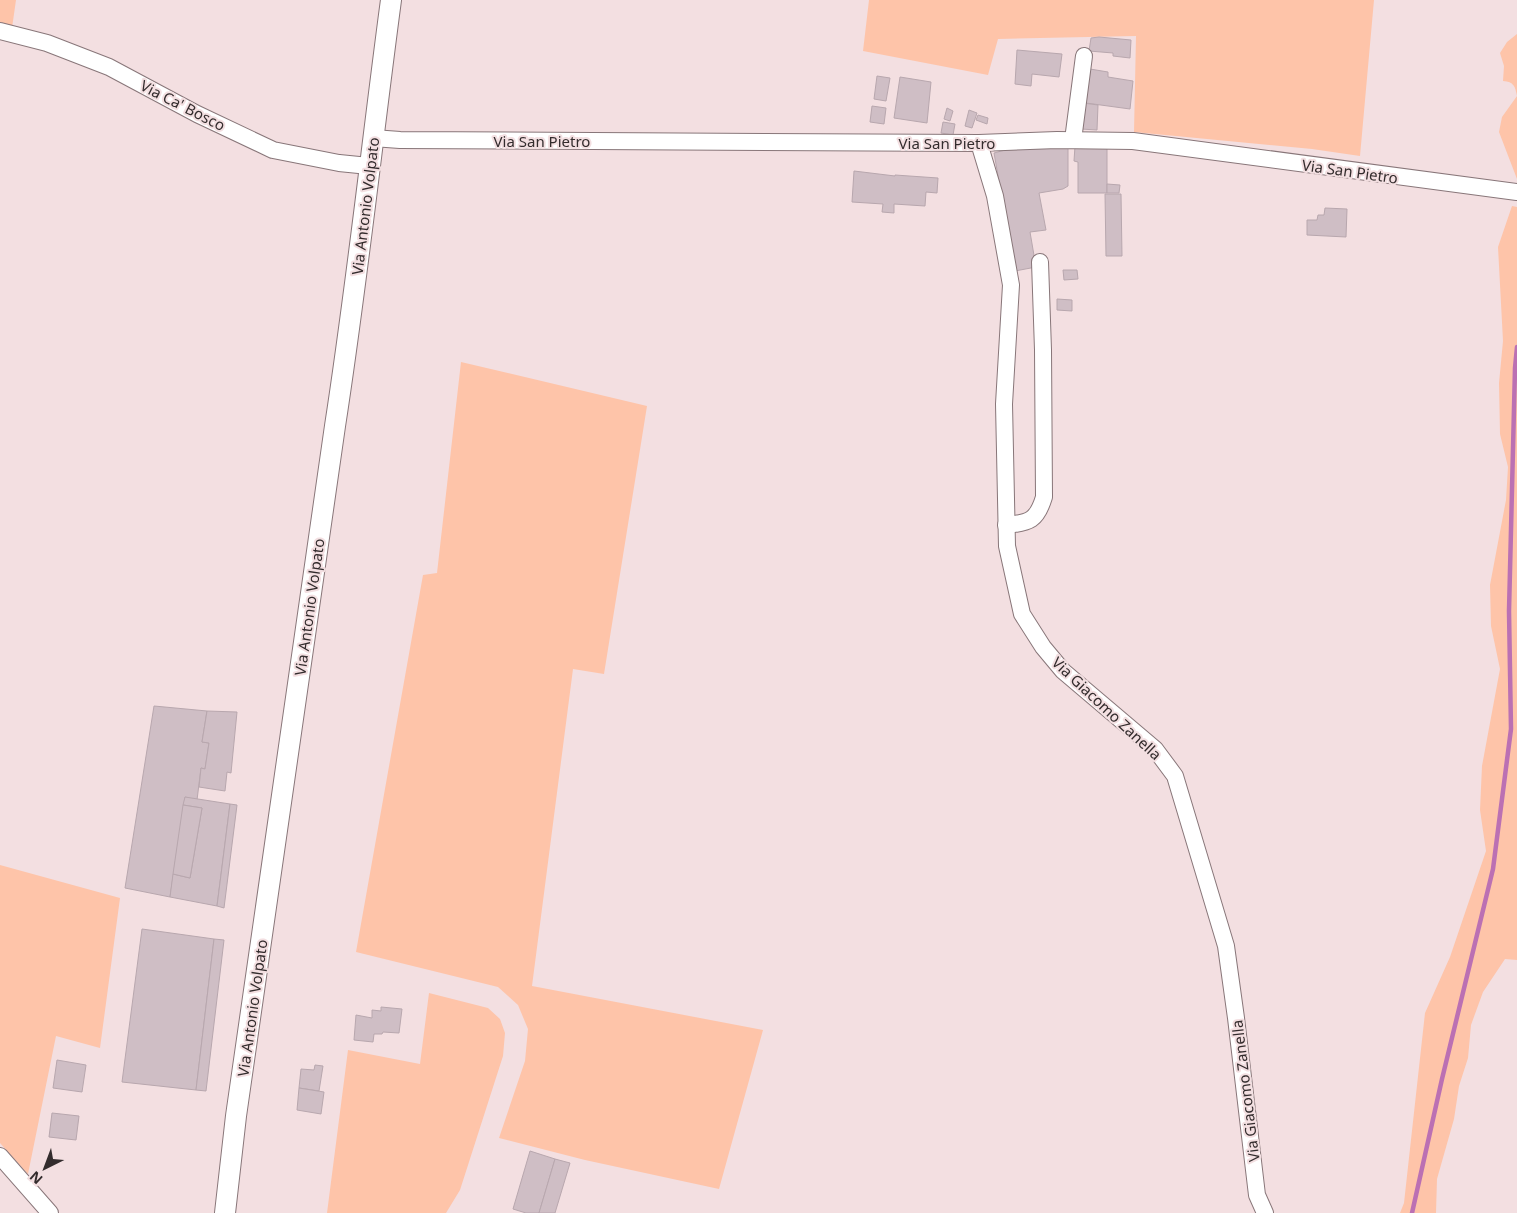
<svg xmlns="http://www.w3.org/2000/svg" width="1517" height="1213" font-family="'Noto Sans',sans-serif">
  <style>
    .green { fill: #fec4a9 }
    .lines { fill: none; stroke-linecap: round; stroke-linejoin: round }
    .stream { stroke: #bb70b3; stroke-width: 4.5 }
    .building { fill: #cfbec5; stroke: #b8a7ae }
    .minor-casing { stroke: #887679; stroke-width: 18 }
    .tertiary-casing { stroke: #887679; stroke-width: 22 }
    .minor { stroke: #fff; stroke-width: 16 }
    .tertiary { stroke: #fff; stroke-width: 20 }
    .labels { text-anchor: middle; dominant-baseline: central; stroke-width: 4; stroke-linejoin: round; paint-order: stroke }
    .street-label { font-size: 15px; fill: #332c2d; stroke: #f3dfe1 }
  </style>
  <rect width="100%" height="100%" fill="#f3dfe1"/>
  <g class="green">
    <polygon points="0,0 16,0 12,28 0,25"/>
    <polygon points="869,0 1374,0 1360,156 1312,149 1134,132 1136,36 998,39 988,75 863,51"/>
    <path d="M1517 34V179L1499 132 1502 117 1517 96C1515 86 1514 82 1503 81L1504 66 1500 53 1507 42Z"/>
    <polygon points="1512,206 1517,207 1517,960 1505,959 1483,992 1471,1025 1468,1058 1459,1086 1454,1119 1437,1179 1436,1213 1400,1213 1404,1203 1425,1013 1450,957 1486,851 1480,810 1482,766 1500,669 1491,626 1490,585 1506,500 1508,467 1500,434 1499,383 1503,341 1498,247"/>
    <polygon points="461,362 647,406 604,674 573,669 532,986 763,1030 719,1189 585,1160 499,1138 525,1061 528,1029 518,1005 498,987 356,952 423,575 437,573"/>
    <polygon points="0,865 120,898 100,1048 56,1036 28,1174 0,1143"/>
    <polygon points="429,993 488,1008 500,1019 505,1033 503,1056 460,1190 446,1213 327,1213 348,1050 420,1064"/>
  </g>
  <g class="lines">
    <polyline class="stream" points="1412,1213 1442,1079 1493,869 1511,729 1509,611 1515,368 1517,347"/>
  </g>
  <g class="building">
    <polygon points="1099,37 1131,40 1130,58 1113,56 1113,53 1089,51 1091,38"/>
    <polygon points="1017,50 1062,54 1059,77 1032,74 1031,86 1015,84"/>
    <polygon points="1090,69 1108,72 1108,77 1133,81 1130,109 1086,103"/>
    <polygon points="877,76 890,78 886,101 874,99"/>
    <polygon points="900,77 931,82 927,123 894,118"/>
    <polygon points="1083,103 1098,105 1097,130 1081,129"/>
    <polygon points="872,106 886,108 884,124 870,122"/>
    <polygon points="947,108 953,111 950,121 944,119"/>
    <polygon points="969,110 977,113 972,128 965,126"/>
    <polygon points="978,115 988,118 987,124 976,120"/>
    <polygon points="943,122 955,124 953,135 941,133"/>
    <polygon points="1024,145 1068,146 1068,186 1063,189 1039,193 1046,230 1030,232 1036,267 1015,271 994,153"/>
    <polygon points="1075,146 1107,146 1107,193 1078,193 1078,162 1074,161"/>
    <polygon points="854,171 895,176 895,175 938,178 937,193 926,192 925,206 894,204 894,213 882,212 883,204 852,202"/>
    <polygon points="1107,184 1120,185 1119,193 1107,193"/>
    <polygon points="1105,194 1121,194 1122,256 1106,256"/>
    <polygon points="1325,208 1347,209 1346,237 1307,235 1307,220 1317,220 1318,215 1324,215"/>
    <polygon points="1063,270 1077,270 1078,279 1064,280"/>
    <polygon points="1057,299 1072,300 1072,311 1057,310"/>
    <polygon points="154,706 207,711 202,742 209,743 205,769 201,768 197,800 185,797 170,897 125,888"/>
    <polygon points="207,711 237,712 231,773 227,772 225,791 199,787 201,768 205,769 209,743 202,742"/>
    <polygon points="185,797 230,804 217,906 170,897 173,874 190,878 202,808 183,805"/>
    <polygon points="230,804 237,805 224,908 217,906"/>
    <polygon points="183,805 202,808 190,878 173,874"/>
    <polygon points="142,929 214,939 196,1090 122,1082"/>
    <polygon points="214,939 224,940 206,1091 196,1090"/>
    <polygon points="381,1007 402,1009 399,1033 383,1032 382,1034 374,1034 373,1042 354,1040 356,1015 372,1018 372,1010 381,1011"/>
    <polygon points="57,1060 86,1065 82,1092 53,1088"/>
    <polygon points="315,1065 323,1066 319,1091 299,1088 301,1069 314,1070"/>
    <polygon points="299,1088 324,1092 321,1114 297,1110"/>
    <polygon points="52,1113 79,1116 76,1140 49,1137"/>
    <polygon points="530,1151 555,1159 539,1213 526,1213 513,1209"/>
    <polygon points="555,1159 570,1163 555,1213 539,1213"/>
  </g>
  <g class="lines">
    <defs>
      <g id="minor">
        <polyline points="0,31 47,43 109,67 197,114 273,150 339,163 369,166"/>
        <polyline points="373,138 400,140 979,143 1057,140 1133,141 1517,192"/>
        <polyline points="1073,140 1084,56"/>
        <polyline points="979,143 995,196 1011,285 1004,404 1007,546 1022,614 1043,647 1063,671 1155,749 1175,776 1226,946 1236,1018 1257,1195 1265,1213"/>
        <path d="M1006 525C1030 523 1037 520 1044 497L1043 350 1040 262"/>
        <polyline points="0,1156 50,1213"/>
      </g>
      <path id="tertiary" d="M225 1213 236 1116 335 426C357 284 372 142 391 0"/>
    </defs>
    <use href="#minor" class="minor-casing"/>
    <use href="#tertiary" class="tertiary-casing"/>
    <use href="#minor" class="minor"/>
    <use href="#tertiary" class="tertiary"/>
  </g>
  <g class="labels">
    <g class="street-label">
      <text transform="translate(183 105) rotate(27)">Via Ca' Bosco</text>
      <text x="542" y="141">Via San Pietro</text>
      <text x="947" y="143">Via San Pietro</text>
      <text transform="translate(1350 171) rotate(8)">Via San Pietro</text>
      <text transform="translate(365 206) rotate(-83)">Via Antonio Volpato</text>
      <text transform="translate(309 607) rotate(-82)">Via Antonio Volpato</text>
      <text transform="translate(1107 708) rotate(43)">Via Giacomo Zanella</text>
      <text transform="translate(252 1008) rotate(-82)">Via Antonio Volpato</text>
      <text transform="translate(1245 1091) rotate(-97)">Via Giacomo Zanella</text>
    </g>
  </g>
  <g transform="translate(45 1168) rotate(222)" stroke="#f3dfe1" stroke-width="4" paint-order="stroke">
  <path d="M0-4L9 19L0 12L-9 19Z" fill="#332c2d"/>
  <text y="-8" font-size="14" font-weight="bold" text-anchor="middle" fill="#332c2d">N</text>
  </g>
</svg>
